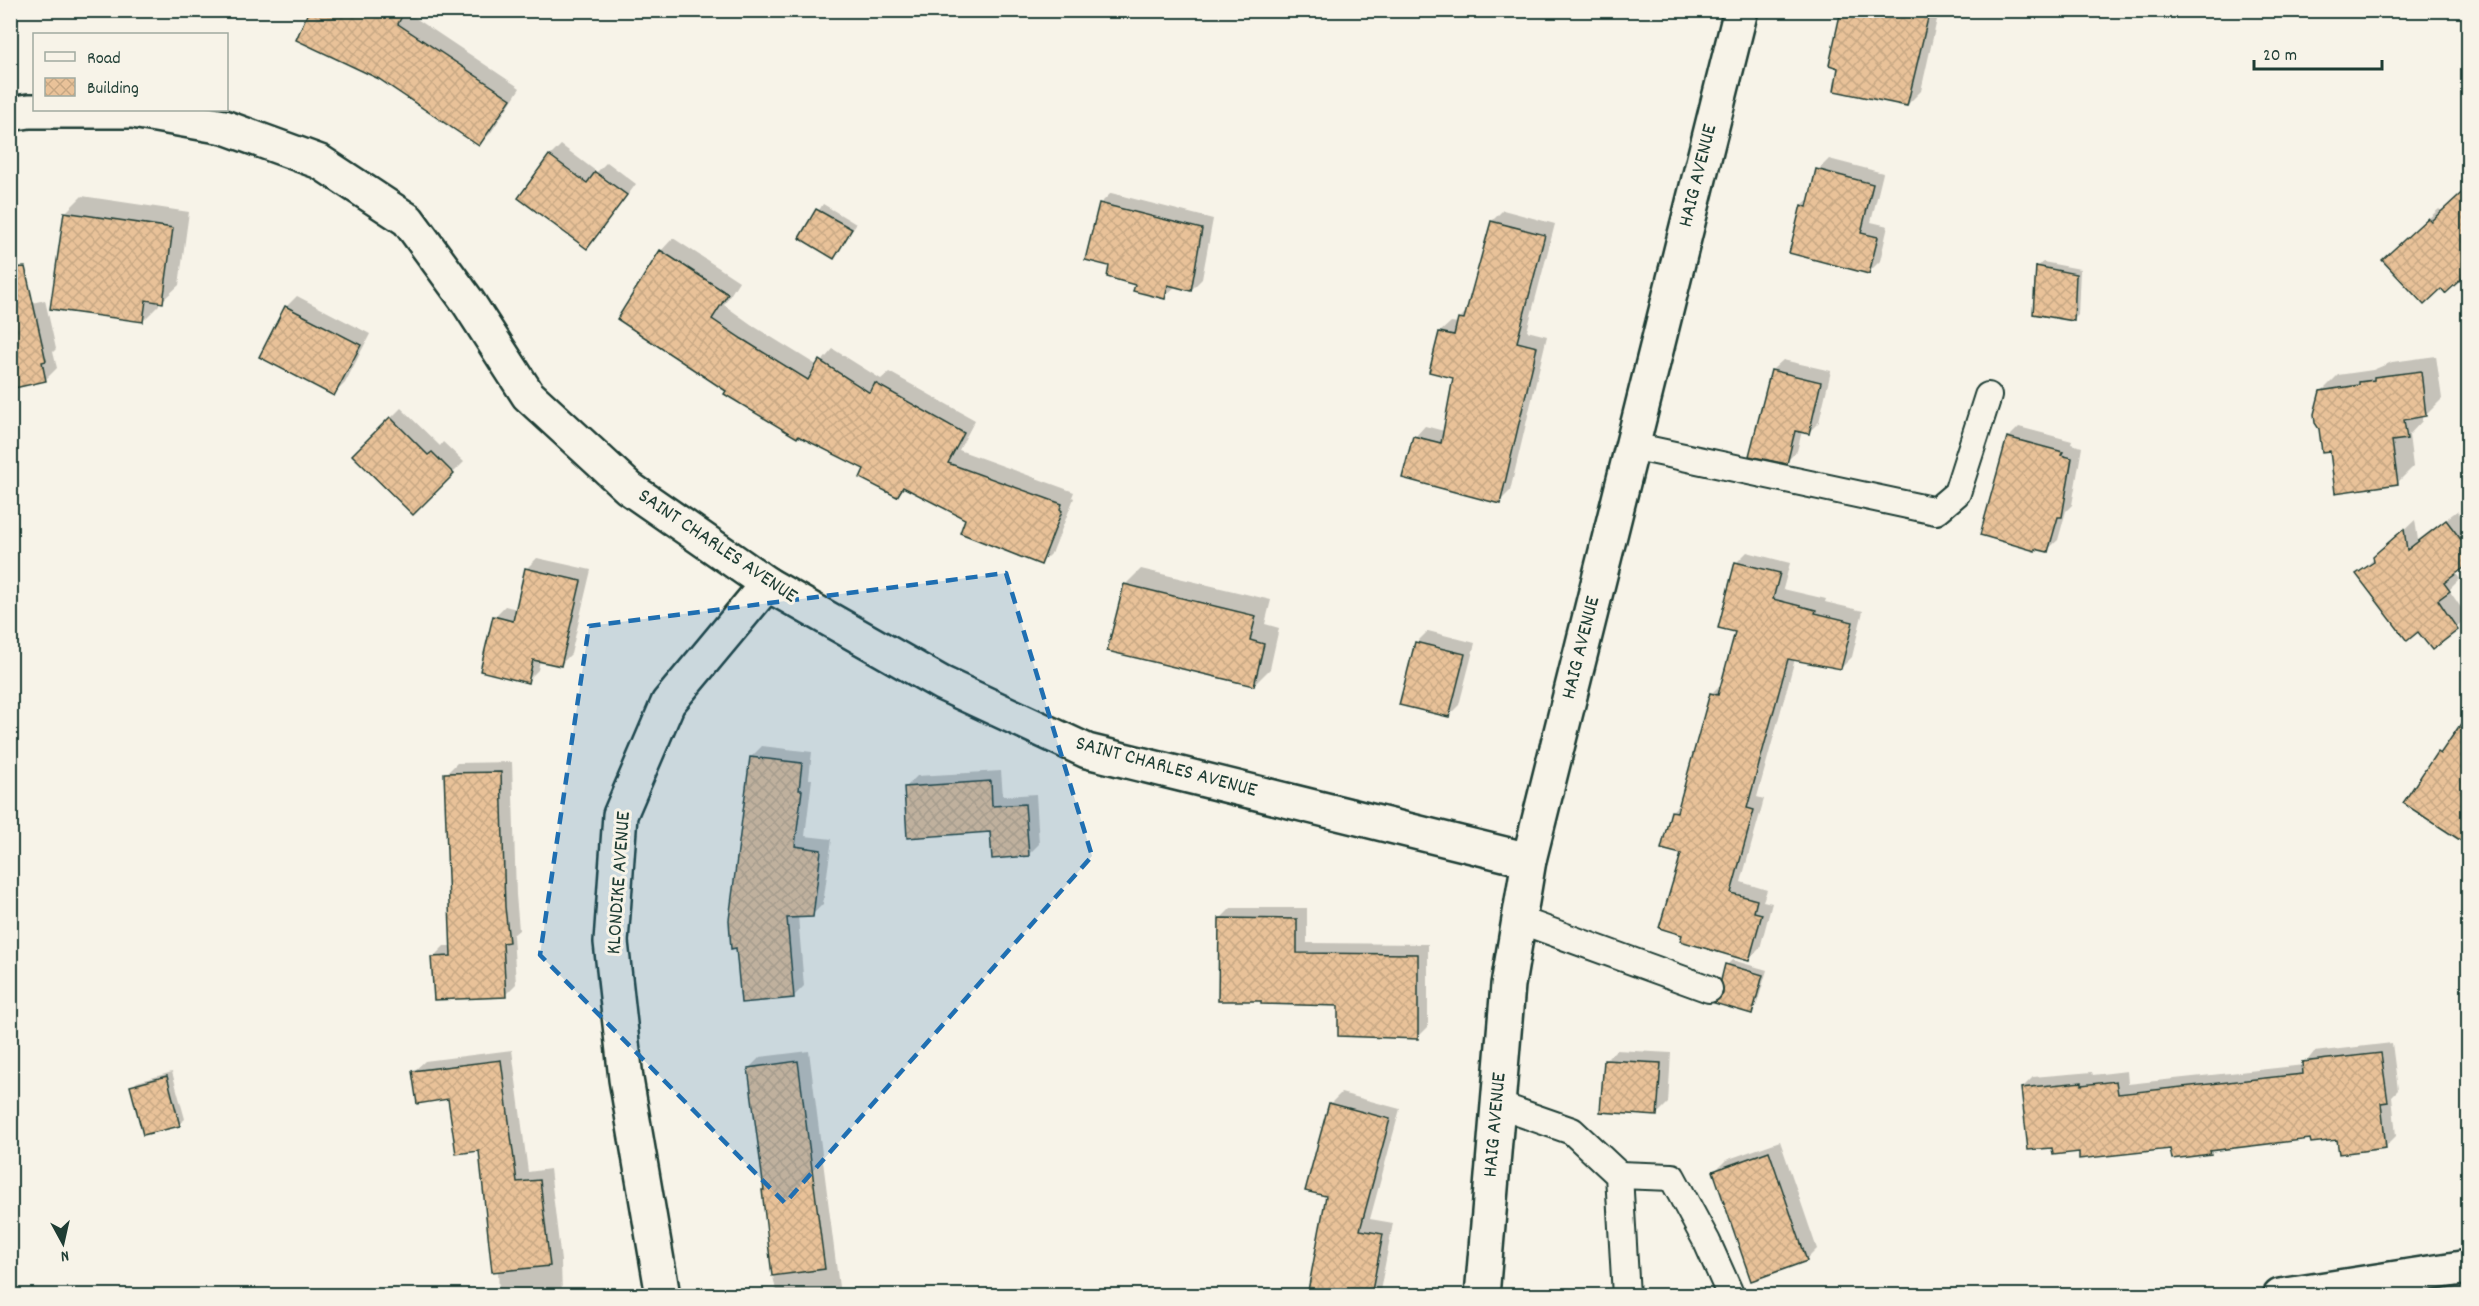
<svg xmlns="http://www.w3.org/2000/svg" width="2479" height="1306" font-family="Dekko,sans-serif">
  <style>
    .shadow { fill: #0003 }
    .building { fill: url(#building-cross-hatch); stroke: #1f3d34; stroke-width: 1.5 }
    .lines { fill: none; stroke-linecap: round; stroke-linejoin: round }
    .lane-casing { stroke: #1f3d34; stroke-width: 30 }
    .street-casing { stroke: #1f3d34; stroke-width: 38 }
    .secondary-casing { stroke: #1f3d34; stroke-width: 38 }
    .lane { stroke: #f7f3e8; stroke-width: 26 }
    .street { stroke: #f7f3e8; stroke-width: 33 }
    .secondary { stroke: #f7f3e8; stroke-width: 33 }
    .marked { fill: #1f6fb2; fill-opacity: 0.2; stroke: #1f6fb2; stroke-width: 4.5; stroke-dasharray: 12 8; stroke-linejoin: round }
    .labels { text-anchor: middle; dominant-baseline: central; stroke-width: 6; stroke-linejoin: round; paint-order: stroke }
    .street-label { font-size: 21px; fill: #1f3d34; stroke: #f7f3e8 }
  </style>
  <defs>
    <pattern id="building-cross-hatch" width="8" height="8" patternUnits="userSpaceOnUse" patternTransform="scale(1.5)"><rect width="8" height="8" fill="#e9c299"/><path d="M0 0l8 8M0 8l8-8" fill="none" stroke="#c7a884"/></pattern>
  </defs>
  <rect width="100%" height="100%" fill="#f7f3e8"/>
  <filter id="ink" filterUnits="userSpaceOnUse"><feTurbulence type="fractalNoise" baseFrequency=".0167" numOctaves="2"/><feDisplacementMap in="SourceGraphic" scale="12" xChannelSelector="R" yChannelSelector="G"/><feConvolveMatrix kernelMatrix="1 2 1 2 8 2 1 2 1" color-interpolation-filters="sRGB"/></filter>
  <g filter="url(#ink)">
    <g class="shadow">
      <polygon points="311,10 409,10 408,13 520,88 490,134 479,144"/>
      <polygon points="1856,10 1943,10 1938,15 1921,91 1907,105"/>
      <polygon points="561,145 597,172 607,162 636,184 597,236 587,247 520,198 550,156"/>
      <polygon points="1829,159 1883,173 1871,222 1888,226 1880,261 1869,272 1791,252 1802,205 1811,197 1818,170"/>
      <polygon points="2468,188 2468,277 2465,273 2441,287 2395,249 2439,209 2443,212"/>
      <polygon points="1111,193 1213,219 1202,279 1191,290 1176,286 1164,297 1137,284 1111,265 1100,204"/>
      <polygon points="82,196 189,212 179,285 162,301 159,300 159,305 143,321 65,213"/>
      <polygon points="823,204 856,224 834,257 801,238"/>
      <polygon points="1503,210 1555,224 1527,331 1547,336 1510,491 1499,502 1415,437 1425,426 1444,431 1455,377 1440,332 1451,322 1459,323 1460,318 1468,310 1492,221"/>
      <polygon points="673,238 739,281 724,305 755,327 818,366 833,349 881,379 889,372 975,420 959,450 1074,492 1072,497 1074,498 1053,551 1041,563 967,518 906,486 897,496 866,468 728,390 661,251"/>
      <polygon points="2043,262 2080,269 2078,315 2073,320 2037,267"/>
      <polygon points="297,296 370,334 345,383 334,394 286,307"/>
      <polygon points="45,300 56,349 53,352 57,368 46,379 10,308"/>
      <polygon points="2436,356 2442,399 2426,415 2422,416 2422,421 2409,435 2413,467 2397,483 2321,392 2338,375 2373,370 2392,362"/>
      <polygon points="1783,360 1831,371 1819,422 1808,433 1802,431 1797,451 1786,462 1772,370"/>
      <polygon points="401,408 440,446 443,442 464,462 413,513 354,455"/>
      <polygon points="2019,427 2072,441 2071,444 2082,447 2072,505 2066,511 2058,540 2047,550 2036,548 2035,549 2008,438"/>
      <polygon points="2457,511 2468,525 2468,562 2455,572 2460,579 2449,590 2468,618 2432,648 2418,630 2358,574 2415,520 2418,540"/>
      <polygon points="1747,552 1790,563 1783,589 1826,599 1825,602 1863,611 1852,657 1841,668 1795,659 1757,797 1764,799 1741,882 1767,890 1763,901 1772,903 1760,948 1749,959 1682,853 1672,811 1681,803 1711,694 1723,682 1737,631 1736,563"/>
      <polygon points="537,558 591,570 571,654 560,665 540,660 538,670 527,681 494,617 505,606 517,609 526,569"/>
      <polygon points="1141,569 1271,600 1265,624 1279,628 1270,669 1254,685 1125,585"/>
      <polygon points="1428,631 1475,643 1459,705 1448,716 1401,704 1417,642"/>
      <polygon points="762,746 812,752 809,779 812,779 805,836 832,839 823,904 812,915 798,916 804,986 793,997 751,757"/>
      <polygon points="512,762 516,895 519,930 513,935 516,984 505,995 433,957 444,946 452,946 446,774 457,763"/>
      <polygon points="1001,771 1003,796 1036,794 1039,844 1028,855 992,831 906,787 917,776"/>
      <polygon points="1231,908 1307,908 1307,943 1428,944 1428,1027 1417,1038 1220,919"/>
      <polygon points="1732,960 1767,970 1756,1007 1751,1012 1725,994 1727,965"/>
      <polygon points="2392,1043 2398,1090 2392,1096 2396,1136 2385,1147 2339,1138 2312,1137 2214,1149 2210,1153 2172,1147 2080,1150 2054,1146 2022,1088 2033,1077 2092,1072 2093,1075 2127,1071 2128,1084 2304,1065 2314,1052"/>
      <polygon points="512,1050 528,1172 550,1169 561,1261 562,1296 499,1296 498,1270 480,1149 450,1098 414,1071 425,1061"/>
      <polygon points="1616,1050 1671,1053 1668,1103 1657,1114 1605,1061"/>
      <polygon points="809,1051 840,1295 842,1296 777,1296 773,1276 749,1068 760,1057"/>
      <polygon points="172,1072 185,1119 179,1124 132,1087 137,1082"/>
      <polygon points="1341,1093 1400,1109 1370,1219 1393,1223 1379,1296 1308,1296 1327,1195 1330,1104"/>
      <polygon points="1780,1141 1817,1249 1806,1260 1715,1171 1726,1160"/>
    </g>
    <g class="building">
      <polygon points="309,10 405,10 398,24 511,99 479,146 379,79 296,40"/>
      <polygon points="1841,10 1930,10 1907,106 1834,91 1838,68 1829,65"/>
      <polygon points="549,155 587,183 595,172 627,195 587,249 518,198"/>
      <polygon points="1816,169 1873,184 1861,233 1878,237 1869,274 1789,253 1801,205 1807,207"/>
      <polygon points="2469,186 2469,272 2445,294 2441,289 2424,305 2382,260 2428,218 2431,221"/>
      <polygon points="1099,203 1202,229 1191,291 1168,285 1165,299 1133,291 1135,285 1107,277 1109,266 1085,260"/>
      <polygon points="816,209 852,229 834,259 799,238"/>
      <polygon points="64,212 173,228 163,303 146,300 143,322 50,309"/>
      <polygon points="1491,221 1545,235 1517,342 1537,347 1500,504 1402,478 1413,436 1441,443 1453,378 1429,372 1439,332 1454,335 1458,318 1464,319"/>
      <polygon points="660,250 728,294 712,319 742,339 808,380 819,360 870,393 875,383 964,433 948,463 1062,504 1060,509 1062,511 1041,565 960,533 965,519 903,487 897,497 860,478 864,469 798,436 797,438 724,394 726,391 617,319"/>
      <polygon points="2036,266 2076,274 2074,321 2033,314"/>
      <polygon points="25,267 46,361 42,362 46,381 10,389 10,268"/>
      <polygon points="285,306 361,345 334,396 259,357"/>
      <polygon points="1771,370 1821,382 1809,434 1795,431 1787,464 1749,456"/>
      <polygon points="2421,371 2426,416 2404,420 2407,439 2392,441 2398,484 2335,493 2330,451 2322,452 2319,429 2315,423 2314,414 2320,391 2359,385 2359,382 2374,380 2374,377"/>
      <polygon points="390,417 428,455 432,452 454,474 413,515 352,455"/>
      <polygon points="2007,437 2063,452 2061,455 2072,458 2062,517 2058,517 2048,552 2035,549 2035,551 1980,535"/>
      <polygon points="2446,520 2469,550 2469,564 2444,583 2450,591 2438,600 2458,630 2432,650 2418,632 2407,641 2356,574 2374,562 2373,556 2404,529 2407,550"/>
      <polygon points="1735,562 1780,573 1773,599 1816,610 1815,613 1853,622 1841,669 1788,659 1747,808 1754,810 1731,893 1757,900 1754,912 1762,914 1749,961 1680,941 1682,935 1659,928 1681,854 1661,849 1671,811 1677,812 1710,693 1718,695 1735,632 1718,628"/>
      <polygon points="525,568 581,581 561,666 533,660 528,683 480,671 493,616 513,621"/>
      <polygon points="1124,584 1256,616 1250,640 1264,644 1254,686 1107,651"/>
      <polygon points="1415,642 1465,654 1449,717 1399,705"/>
      <polygon points="2469,712 2469,846 2403,803 2437,752 2440,754"/>
      <polygon points="750,757 802,763 799,790 802,790 795,846 821,850 813,917 787,918 794,998 741,1003 736,948 731,949 729,920"/>
      <polygon points="501,772 505,907 509,942 503,943 506,997 434,1000 431,957 451,956 444,773"/>
      <polygon points="991,781 992,806 1025,804 1029,856 992,859 990,832 907,838 904,787"/>
      <polygon points="1219,918 1297,919 1297,953 1418,954 1418,1039 1338,1036 1338,1006 1261,1004 1261,1001 1218,1001"/>
      <polygon points="1725,964 1763,975 1752,1014 1714,1003 1723,994 1721,980"/>
      <polygon points="2381,1053 2388,1102 2381,1103 2386,1148 2339,1154 2337,1140 2311,1143 2310,1139 2210,1151 2211,1154 2172,1159 2170,1149 2079,1159 2079,1152 2053,1155 2052,1148 2028,1150 2021,1088 2082,1082 2082,1085 2116,1081 2118,1094 2303,1074 2302,1062"/>
      <polygon points="501,1060 517,1182 540,1180 550,1266 492,1272 479,1151 456,1154 448,1099 417,1104 412,1071"/>
      <polygon points="1604,1060 1661,1063 1657,1116 1600,1112"/>
      <polygon points="798,1061 825,1269 772,1276 762,1190 764,1190 748,1068"/>
      <polygon points="167,1076 180,1126 143,1135 130,1086"/>
      <polygon points="1329,1103 1390,1119 1360,1230 1383,1234 1371,1296 1307,1296 1326,1196 1305,1191"/>
      <polygon points="1769,1151 1807,1261 1751,1281 1713,1171"/>
    </g>
    <g class="lines">
      <defs>
        <g id="lane">
          <polyline points="1632,446 1936,511 1957,493 1988,396"/>
          <polyline points="1519,920 1709,989"/>
          <polyline points="1498,1105 1572,1131 1619,1175 1626,1296"/>
          <polyline points="1619,1175 1672,1177 1707,1242 1731,1296"/>
        </g>
        <g id="street">
          <polyline points="10,114 29,111 133,111 224,127 320,162 408,220 468,302 528,395 629,488 767,584 941,683 1087,751 1529,860"/>
          <polyline points="663,1296 626,1079 611,942 620,815 668,703 767,584"/>
          <polyline points="2280,1296 2468,1267"/>
        </g>
        <polyline id="secondary" points="1482,1296 1508,985 1529,860 1741,10"/>
      </defs>
      <use href="#lane" class="lane-casing"/>
      <use href="#street" class="street-casing"/>
      <use href="#secondary" class="secondary-casing"/>
      <use href="#lane" class="lane"/>
      <use href="#street" class="street"/>
      <use href="#secondary" class="secondary"/>
    </g>
  </g>
  <path class="marked" d="M1006 573 1092 856 785 1203 540 955 589 626Z"/>
  <g class="labels">
    <g class="street-label">
      <text transform="translate(1699 176) rotate(-76)">HAIG AVENUE</text>
      <text transform="translate(717 547) rotate(34)">SAINT CHARLES AVENUE</text>
      <text transform="translate(1582 648) rotate(-76)">HAIG AVENUE</text>
      <text transform="translate(1166 768) rotate(15)">SAINT CHARLES AVENUE</text>
      <text transform="translate(620 883) rotate(-86)">KLONDIKE AVENUE</text>
      <text transform="translate(1496 1125) rotate(-85)">HAIG AVENUE</text>
    </g>
  </g>
  <rect width="2479" height="1306" fill="none" stroke="#f7f3e8" stroke-width="36"/>
  <rect x="18" y="18" width="2443" height="1270" fill="none" stroke="#1f3d34" stroke-width="2" filter="url(#ink)"/>
  <rect x="33" y="33" width="195" height="78" fill="#f7f3e8" stroke="#a1aaa0" stroke-width="1.5"/>
  <rect x="45" y="52" width="30" height="9" fill="#f7f3e8" stroke="#a1aaa0" stroke-width="1.5"/>
  <text x="87" y="63" font-size="18" fill="#1f3d34">Road</text>
  <rect x="45" y="78" width="30" height="18" fill="url(#building-cross-hatch)" stroke="#a1aaa0" stroke-width="1.5"/>
  <text x="87" y="93" font-size="18" fill="#1f3d34">Building</text>
  <g transform="translate(63 1243) rotate(172)" stroke="#f7f3e8" stroke-width="4.5" paint-order="stroke">
  <path d="M0-4.5L10 22L0 15L-10 22Z" fill="#1f3d34"/>
  <text y="-9" font-size="16" font-weight="bold" text-anchor="middle" fill="#1f3d34">N</text>
  </g>
  <path d="M2254 60v9h128v-9" fill="none" stroke="#1f3d34" stroke-width="3"/>
  <text x="2263" y="60" font-size="18" fill="#1f3d34" stroke="#f7f3e8" stroke-width="4.5" paint-order="stroke">20 m</text>
</svg>
